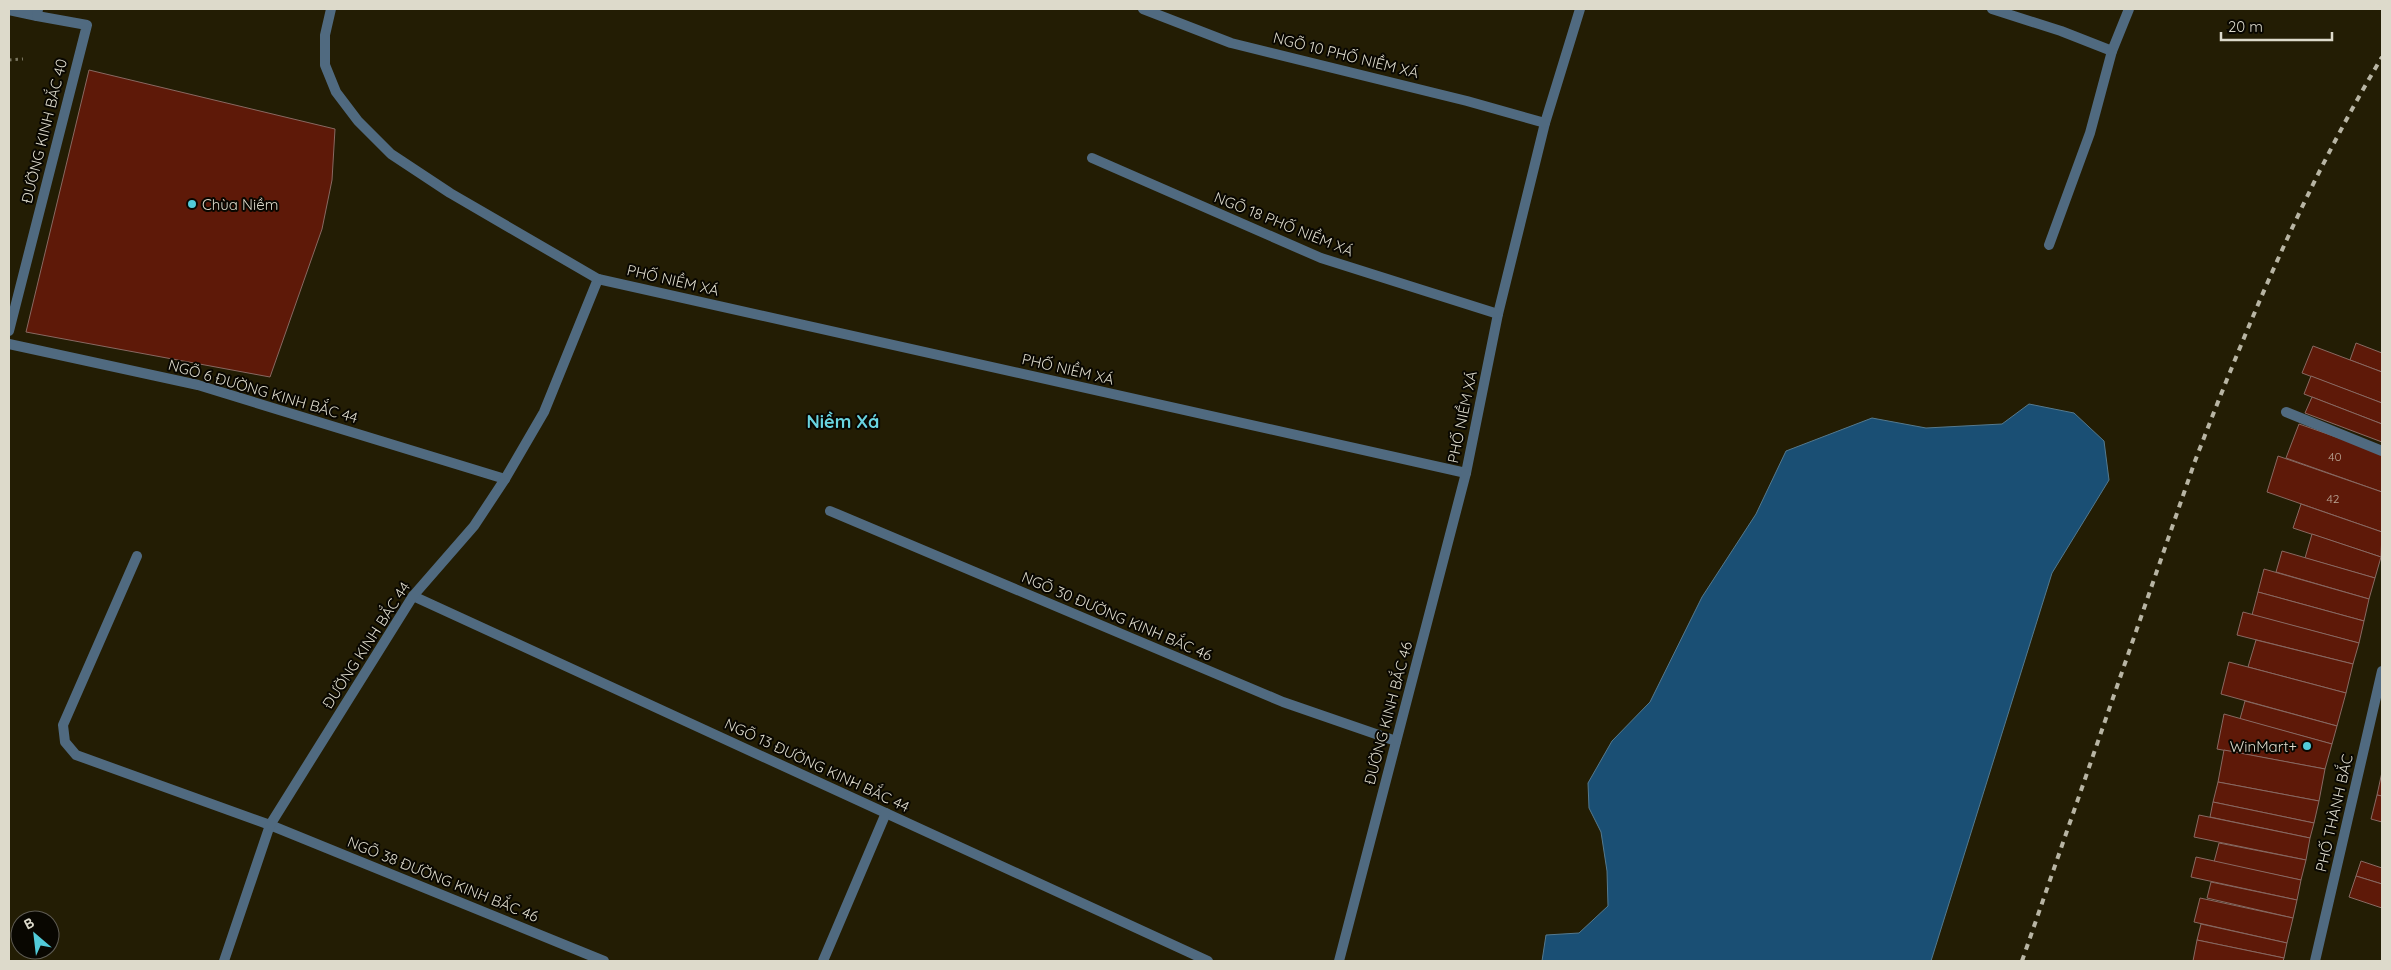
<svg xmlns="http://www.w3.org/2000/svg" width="2391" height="970" font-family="Quicksand,sans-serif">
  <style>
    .water { fill: #1a4f74; stroke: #54798e }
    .building { fill: #5e1908; stroke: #886962 }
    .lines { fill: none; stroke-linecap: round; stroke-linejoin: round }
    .path { stroke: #7b7762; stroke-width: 3; stroke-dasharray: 2.5 4; stroke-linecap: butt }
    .lane { stroke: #506a80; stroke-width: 10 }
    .street { stroke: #506a80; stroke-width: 10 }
    .rail { stroke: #b8b5a4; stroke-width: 4; stroke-dasharray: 6 6; stroke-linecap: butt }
    .poi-dot { fill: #52cbd9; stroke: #090701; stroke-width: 2 }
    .labels { text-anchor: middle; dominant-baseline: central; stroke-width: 4; stroke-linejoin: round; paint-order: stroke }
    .number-label { font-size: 12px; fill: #bdaa9a }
    .street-label { font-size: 15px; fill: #dddacb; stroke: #090701 }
    .poi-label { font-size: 15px; fill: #dddacb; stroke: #090701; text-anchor: start }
    .quarter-label { font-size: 18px; font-weight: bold; fill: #69d4e0; stroke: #090701 }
  </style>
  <rect width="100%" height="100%" fill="#231d04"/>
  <polygon class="water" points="2029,404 2074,413 2104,441 2109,480 2052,573 1931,961 1542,961 1546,935 1579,933 1608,906 1607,871 1601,832 1589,808 1588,783 1612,741 1650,702 1702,597 1756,514 1786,451 1872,418 1926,428 2002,424"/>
  <g class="building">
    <polygon points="89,70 335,129 332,180 322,229 270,377 26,332"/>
    <polygon points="2356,343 2382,353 2382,372 2350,360"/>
    <polygon points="2313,346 2382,372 2382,403 2302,373"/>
    <polygon points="2311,376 2382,403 2382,424 2304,394"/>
    <polygon points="2312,397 2382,424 2382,442 2305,413"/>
    <polygon points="2299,424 2382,453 2382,492 2286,458"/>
    <polygon points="2278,456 2382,492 2382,532 2267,492"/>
    <polygon points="2301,504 2382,532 2381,557 2293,528"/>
    <polygon points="2312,534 2381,557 2375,578 2305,558"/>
    <polygon points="2282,551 2375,578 2369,599 2276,572"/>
    <polygon points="2264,569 2369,599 2364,621 2258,592"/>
    <polygon points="2258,592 2364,621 2359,643 2252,615"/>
    <polygon points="2243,612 2359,643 2353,664 2237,635"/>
    <polygon points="2256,640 2353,664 2346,693 2248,667"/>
    <polygon points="2229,662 2346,693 2337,726 2221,694"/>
    <polygon points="2245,701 2337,726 2332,744 2240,719"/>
    <polygon points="2224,714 2332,744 2325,769 2217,749"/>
    <polygon points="2224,750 2325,769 2319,801 2218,782"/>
    <polygon points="2382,772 2382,796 2377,795"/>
    <polygon points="2218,782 2319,801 2314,823 2213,802"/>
    <polygon points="2377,795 2382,796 2382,822 2371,819"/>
    <polygon points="2213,802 2314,823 2310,838 2210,817"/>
    <polygon points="2199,815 2310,838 2306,860 2194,837"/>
    <polygon points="2219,843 2306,860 2301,880 2214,862"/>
    <polygon points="2196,857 2301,880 2297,900 2191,877"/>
    <polygon points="2361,861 2382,868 2382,884 2356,876"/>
    <polygon points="2356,876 2382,884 2382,908 2349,897"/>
    <polygon points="2211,882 2297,900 2293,918 2207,898"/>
    <polygon points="2200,898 2293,918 2287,943 2194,922"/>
    <polygon points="2201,924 2287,943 2284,958 2197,940"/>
    <polygon points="2197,940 2284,958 2283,961 2193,961"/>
  </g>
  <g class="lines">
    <polyline class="path" points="9,60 23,59"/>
    <polyline class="lane" points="2286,412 2382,451"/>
    <g class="street">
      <polyline points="331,9 325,35 325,65 336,92 358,121 391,154 450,193 598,279 1466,473 1498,314 1545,123 1580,9"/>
      <polyline points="1143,9 1231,43 1467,101 1545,123"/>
      <polyline points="1992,9 2061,31 2112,51 2090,133 2049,245"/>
      <polyline points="9,10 37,16"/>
      <polyline points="2112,51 2129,9"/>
      <polyline points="1092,158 1321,258 1498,314"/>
      <polyline points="9,331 87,25 37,16 38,9"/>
      <polyline points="9,344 198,385 505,479"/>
      <polyline points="830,511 1283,702 1396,741"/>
      <polyline points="137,556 63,725 65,742 76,755 270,825 604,961"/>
      <polyline points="413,596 1208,961"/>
      <polyline points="224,961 270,825 413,596 474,526 505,479 544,412 598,279"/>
      <polyline points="823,961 886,813"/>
      <polyline points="1339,961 1466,473"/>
      <polyline points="2315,961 2382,671"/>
    </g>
    <path class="rail" d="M2022 961 2195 461C2248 323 2306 184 2382 57"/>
  </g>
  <g class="poi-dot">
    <circle cx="192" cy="204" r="5"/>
    <circle cx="2307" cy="746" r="5"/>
  </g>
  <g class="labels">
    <g class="number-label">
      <text x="2335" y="456">40</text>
      <text x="2333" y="498">42</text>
    </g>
    <g class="street-label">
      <text transform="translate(1346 55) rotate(14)">NGÕ 10 PHỐ NIỀM XÁ</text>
      <text transform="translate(44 131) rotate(-76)">ĐƯỜNG KINH BẮC 40</text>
      <text transform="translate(1284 224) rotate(22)">NGÕ 18 PHỐ NIỀM XÁ</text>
      <text transform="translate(673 280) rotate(13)">PHỐ NIỀM XÁ</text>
      <text transform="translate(1068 369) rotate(13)">PHỐ NIỀM XÁ</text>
      <text transform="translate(263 391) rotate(16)">NGÕ 6 ĐƯỜNG KINH BẮC 44</text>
      <text transform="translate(1462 417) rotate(-78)">PHỐ NIỀM XÁ</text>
      <text transform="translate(1117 616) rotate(23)">NGÕ 30 ĐƯỜNG KINH BẮC 46</text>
      <text transform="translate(366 645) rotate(-57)">ĐƯỜNG KINH BẮC 44</text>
      <text transform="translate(1388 713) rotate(-75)">ĐƯỜNG KINH BẮC 46</text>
      <text transform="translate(817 765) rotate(25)">NGÕ 13 ĐƯỜNG KINH BẮC 44</text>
      <text transform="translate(2334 813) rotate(-77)">PHỐ THÀNH BẮC</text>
      <text transform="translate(443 879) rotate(22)">NGÕ 38 ĐƯỜNG KINH BẮC 46</text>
    </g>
    <g class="poi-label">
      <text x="202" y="204">Chùa Niềm</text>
      <text x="2297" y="746" text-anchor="end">WinMart+</text>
    </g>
    <g class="quarter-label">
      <text x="843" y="421">Niềm Xá</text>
    </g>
  </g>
  <rect width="2391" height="970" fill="none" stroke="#dddacb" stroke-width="20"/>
  <g transform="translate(35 935) rotate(332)"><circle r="24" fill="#090701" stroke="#5e5b52"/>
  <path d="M0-4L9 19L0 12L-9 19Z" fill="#52cbd9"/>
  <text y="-8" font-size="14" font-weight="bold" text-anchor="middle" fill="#dddacb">B</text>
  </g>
  <path d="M2221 32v8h111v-8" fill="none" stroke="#dddacb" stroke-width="2.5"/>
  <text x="2228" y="32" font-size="15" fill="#dddacb" stroke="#090701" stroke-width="4" paint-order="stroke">20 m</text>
</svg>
